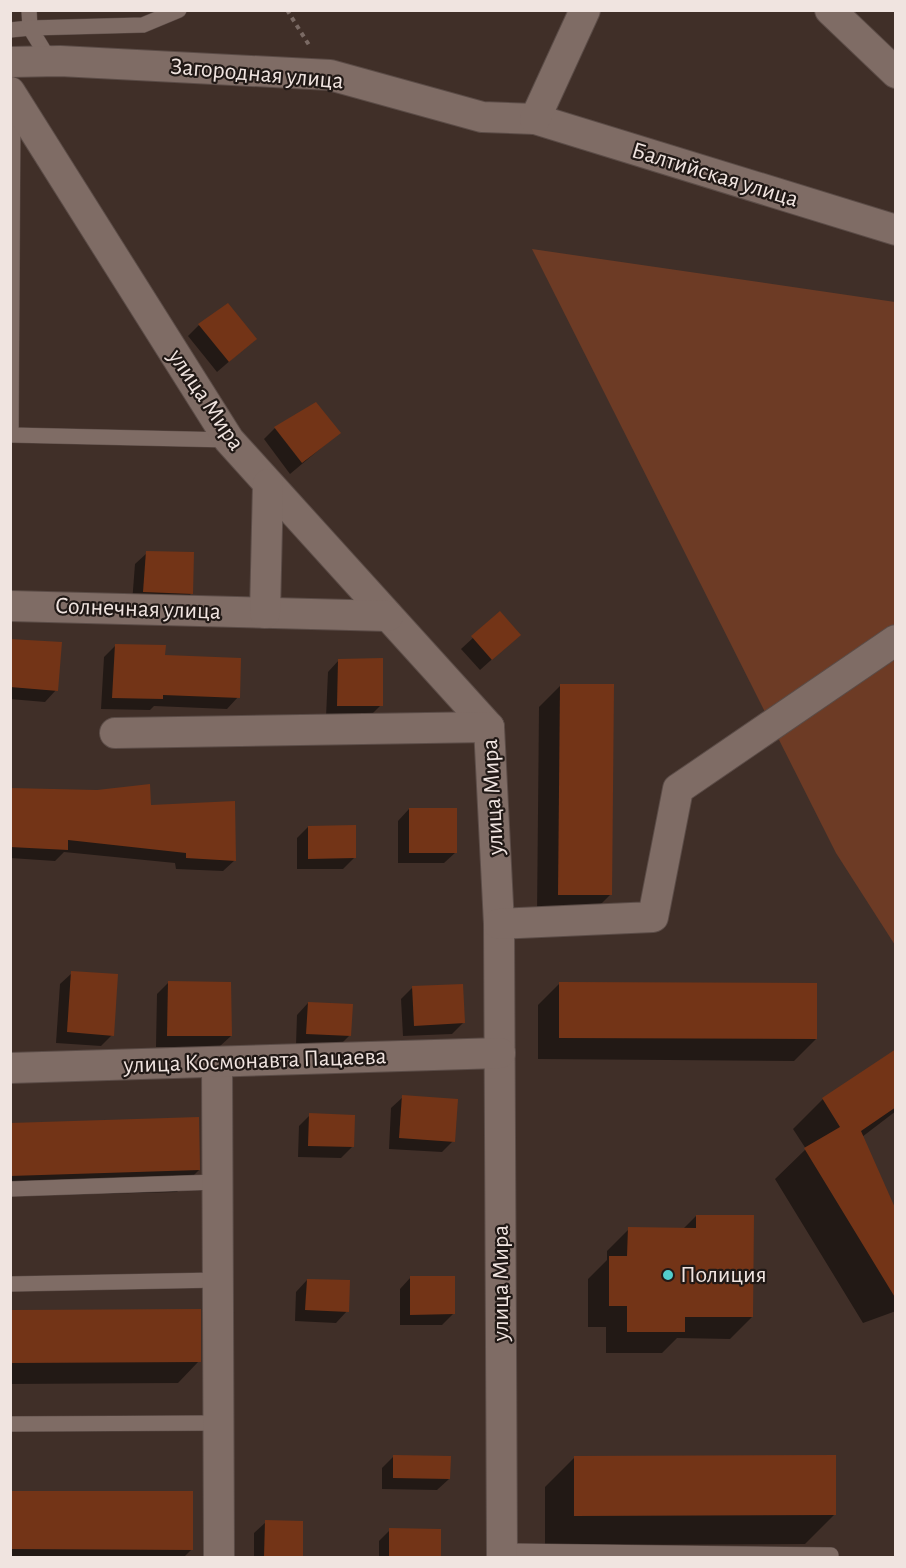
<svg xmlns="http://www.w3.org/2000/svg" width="906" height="1568" font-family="'Alegreya Sans',sans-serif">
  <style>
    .green { fill: #6d3b25 }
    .shadow { fill: #0007 }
    .building { fill: #733417 }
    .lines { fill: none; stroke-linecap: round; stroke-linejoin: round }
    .lane-casing { stroke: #5b4c47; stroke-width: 16 }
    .street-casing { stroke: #5b4c47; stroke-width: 32 }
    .path { stroke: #7a6a64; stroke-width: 4; stroke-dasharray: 4.5 4.5; stroke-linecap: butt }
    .lane { stroke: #7f6c65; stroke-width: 15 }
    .street { stroke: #7f6c65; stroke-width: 30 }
    .poi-dot { fill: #53cdcb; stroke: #211916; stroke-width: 2 }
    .labels { text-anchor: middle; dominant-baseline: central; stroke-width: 4.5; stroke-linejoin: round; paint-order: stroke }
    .street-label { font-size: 24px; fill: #f0e4e0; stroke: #211916 }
    .poi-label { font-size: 24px; fill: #f0e4e0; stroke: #211916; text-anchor: start }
  </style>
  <rect width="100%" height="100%" fill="#402f28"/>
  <polygon class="green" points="532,249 895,302 895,945 836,853"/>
  <g class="shadow">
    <polygon points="199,325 255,339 217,372 188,336"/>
    <polygon points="275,428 339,433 290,474 264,439"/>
    <polygon points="147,553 192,593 180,604 132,603 135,564"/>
    <polygon points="500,613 519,635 480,670 461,649"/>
    <polygon points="10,640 56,690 45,702 10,699"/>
    <polygon points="115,646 164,656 238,697 227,709 154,706 150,710 101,709 104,657"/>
    <polygon points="339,660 381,705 370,716 326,717 328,672"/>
    <polygon points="561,685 611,894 589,916 537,916 539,707"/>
    <polygon points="10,790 97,792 150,806 235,860 223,871 176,869 175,863 64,852 55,861 10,858"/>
    <polygon points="409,809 456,852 444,863 398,863 398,821"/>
    <polygon points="308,827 354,858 343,869 297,869 297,838"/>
    <polygon points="72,973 112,1035 101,1046 56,1043 60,984"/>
    <polygon points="168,983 231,1036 219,1047 156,1047 157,994"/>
    <polygon points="560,983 816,1039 794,1061 538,1059 538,1005"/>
    <polygon points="412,988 463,1023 452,1034 403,1036 401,999"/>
    <polygon points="308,1003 350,1035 338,1047 296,1045 297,1015"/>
    <polygon points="892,1053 896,1059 896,1111 862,1137 896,1214 896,1311 863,1323 775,1179 806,1149 793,1129 823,1099"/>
    <polygon points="403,1097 453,1141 442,1152 389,1149 391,1108"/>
    <polygon points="310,1115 353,1146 341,1158 298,1157 299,1126"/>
    <polygon points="10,1124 199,1170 177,1192 10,1196"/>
    <polygon points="696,1216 752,1317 730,1339 677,1338 662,1353 606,1353 606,1327 588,1327 588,1279 607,1260 607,1251 629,1229 683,1229"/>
    <polygon points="411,1277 453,1314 442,1325 400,1325 400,1289"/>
    <polygon points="307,1280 347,1311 336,1323 295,1321 296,1292"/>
    <polygon points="10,1312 199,1361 178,1383 10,1384"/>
    <polygon points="394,1456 449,1479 437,1490 382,1489 382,1468"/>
    <polygon points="574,1458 835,1514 805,1544 545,1545 545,1487"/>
    <polygon points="10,1492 192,1549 183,1558 10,1558"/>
    <polygon points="266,1522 302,1522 301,1558 254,1558 254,1533"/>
    <polygon points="390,1530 440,1531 439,1558 379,1558 379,1541"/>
  </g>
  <g class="building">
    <polygon points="228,303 257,339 229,362 198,324"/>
    <polygon points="316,402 341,433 302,463 274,427"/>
    <polygon points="146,551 194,552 193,594 143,592"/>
    <polygon points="500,611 521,635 492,660 471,636"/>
    <polygon points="10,639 62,642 58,691 10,687"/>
    <polygon points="115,644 166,645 165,655 241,658 240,698 163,695 163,699 112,698"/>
    <polygon points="383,658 383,706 337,706 338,659"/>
    <polygon points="560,684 614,684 612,895 558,895"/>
    <polygon points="150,784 151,805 235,801 236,861 186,858 186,853 68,840 68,850 10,847 10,788 97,790"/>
    <rect x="409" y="808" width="48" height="45"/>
    <polygon points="356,825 356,858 308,859 308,826"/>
    <polygon points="71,971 118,974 114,1036 67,1032"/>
    <polygon points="168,981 231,982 232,1036 167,1036"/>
    <polygon points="559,982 817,983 817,1039 559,1038"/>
    <polygon points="463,984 465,1023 414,1026 412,986"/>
    <polygon points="308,1002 353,1004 351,1036 306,1034"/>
    <polygon points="896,1049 896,1107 861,1131 896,1210 896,1299 804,1148 840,1127 822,1098"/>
    <polygon points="402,1095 458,1099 455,1142 399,1138"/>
    <polygon points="309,1113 355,1115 354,1147 308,1146"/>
    <polygon points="199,1117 200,1170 10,1176 10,1123"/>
    <polygon points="696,1215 754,1215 753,1317 685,1317 685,1332 627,1332 627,1306 609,1306 609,1256 627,1256 628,1227 696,1228"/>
    <polygon points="410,1276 455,1276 455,1314 410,1315"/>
    <polygon points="307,1279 350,1280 349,1312 305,1310"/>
    <polygon points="201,1309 201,1362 10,1363 10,1310"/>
    <polygon points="393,1455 451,1456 450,1479 393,1478"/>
    <polygon points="836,1455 836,1515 574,1516 574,1456"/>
    <polygon points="10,1491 193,1491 193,1550 10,1549"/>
    <polygon points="265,1520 303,1521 303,1557 264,1557"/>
    <polygon points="389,1528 441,1529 441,1557 389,1557"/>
  </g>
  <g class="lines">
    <defs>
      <g id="lane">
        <polyline points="10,30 30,28 29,10"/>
        <polyline points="55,58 44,51 30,28 143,25 179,10"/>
        <polyline points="13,105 11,435 229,440"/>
        <polyline points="10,1189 217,1182"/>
        <polyline points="10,1284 218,1280"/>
        <polyline points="10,1424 219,1423"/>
        <polyline points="502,1551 831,1555"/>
      </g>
      <g id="street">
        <polyline points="830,10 896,73"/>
        <polyline points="10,62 60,61 330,75 482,117 535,119 896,230"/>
        <polyline points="10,92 229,440 489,727 499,924 502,1558"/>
        <polyline points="535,119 585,10"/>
        <polyline points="10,606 388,616"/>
        <polyline points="265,613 268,484"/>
        <polyline points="115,733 489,727"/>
        <polyline points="499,924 653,917 678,789 896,640"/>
        <polyline points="217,1063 219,1558"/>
        <polyline points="10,1068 500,1053"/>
      </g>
    </defs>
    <use href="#lane" class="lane-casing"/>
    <use href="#street" class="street-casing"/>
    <polyline class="path" points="287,10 309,45"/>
    <use href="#lane" class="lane"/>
    <use href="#street" class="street"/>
  </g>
  <circle class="poi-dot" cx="668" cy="1275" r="6"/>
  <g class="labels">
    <g class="street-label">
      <text transform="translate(257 74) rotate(5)">Загородная улица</text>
      <text transform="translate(715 175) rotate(17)">Балтийская улица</text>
      <text transform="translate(206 400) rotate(56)">улица Мира</text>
      <text transform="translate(138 609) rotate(2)">Солнечная улица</text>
      <text transform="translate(493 797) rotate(-93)">улица Мира</text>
      <text transform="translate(255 1061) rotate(-2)">улица Космонавта Пацаева</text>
      <text transform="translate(501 1283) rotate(-90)">улица Мира</text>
    </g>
    <g class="poi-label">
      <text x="680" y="1275">Полиция</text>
    </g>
  </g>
  <rect width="906" height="1568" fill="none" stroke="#f0e4e0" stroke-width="24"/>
</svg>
